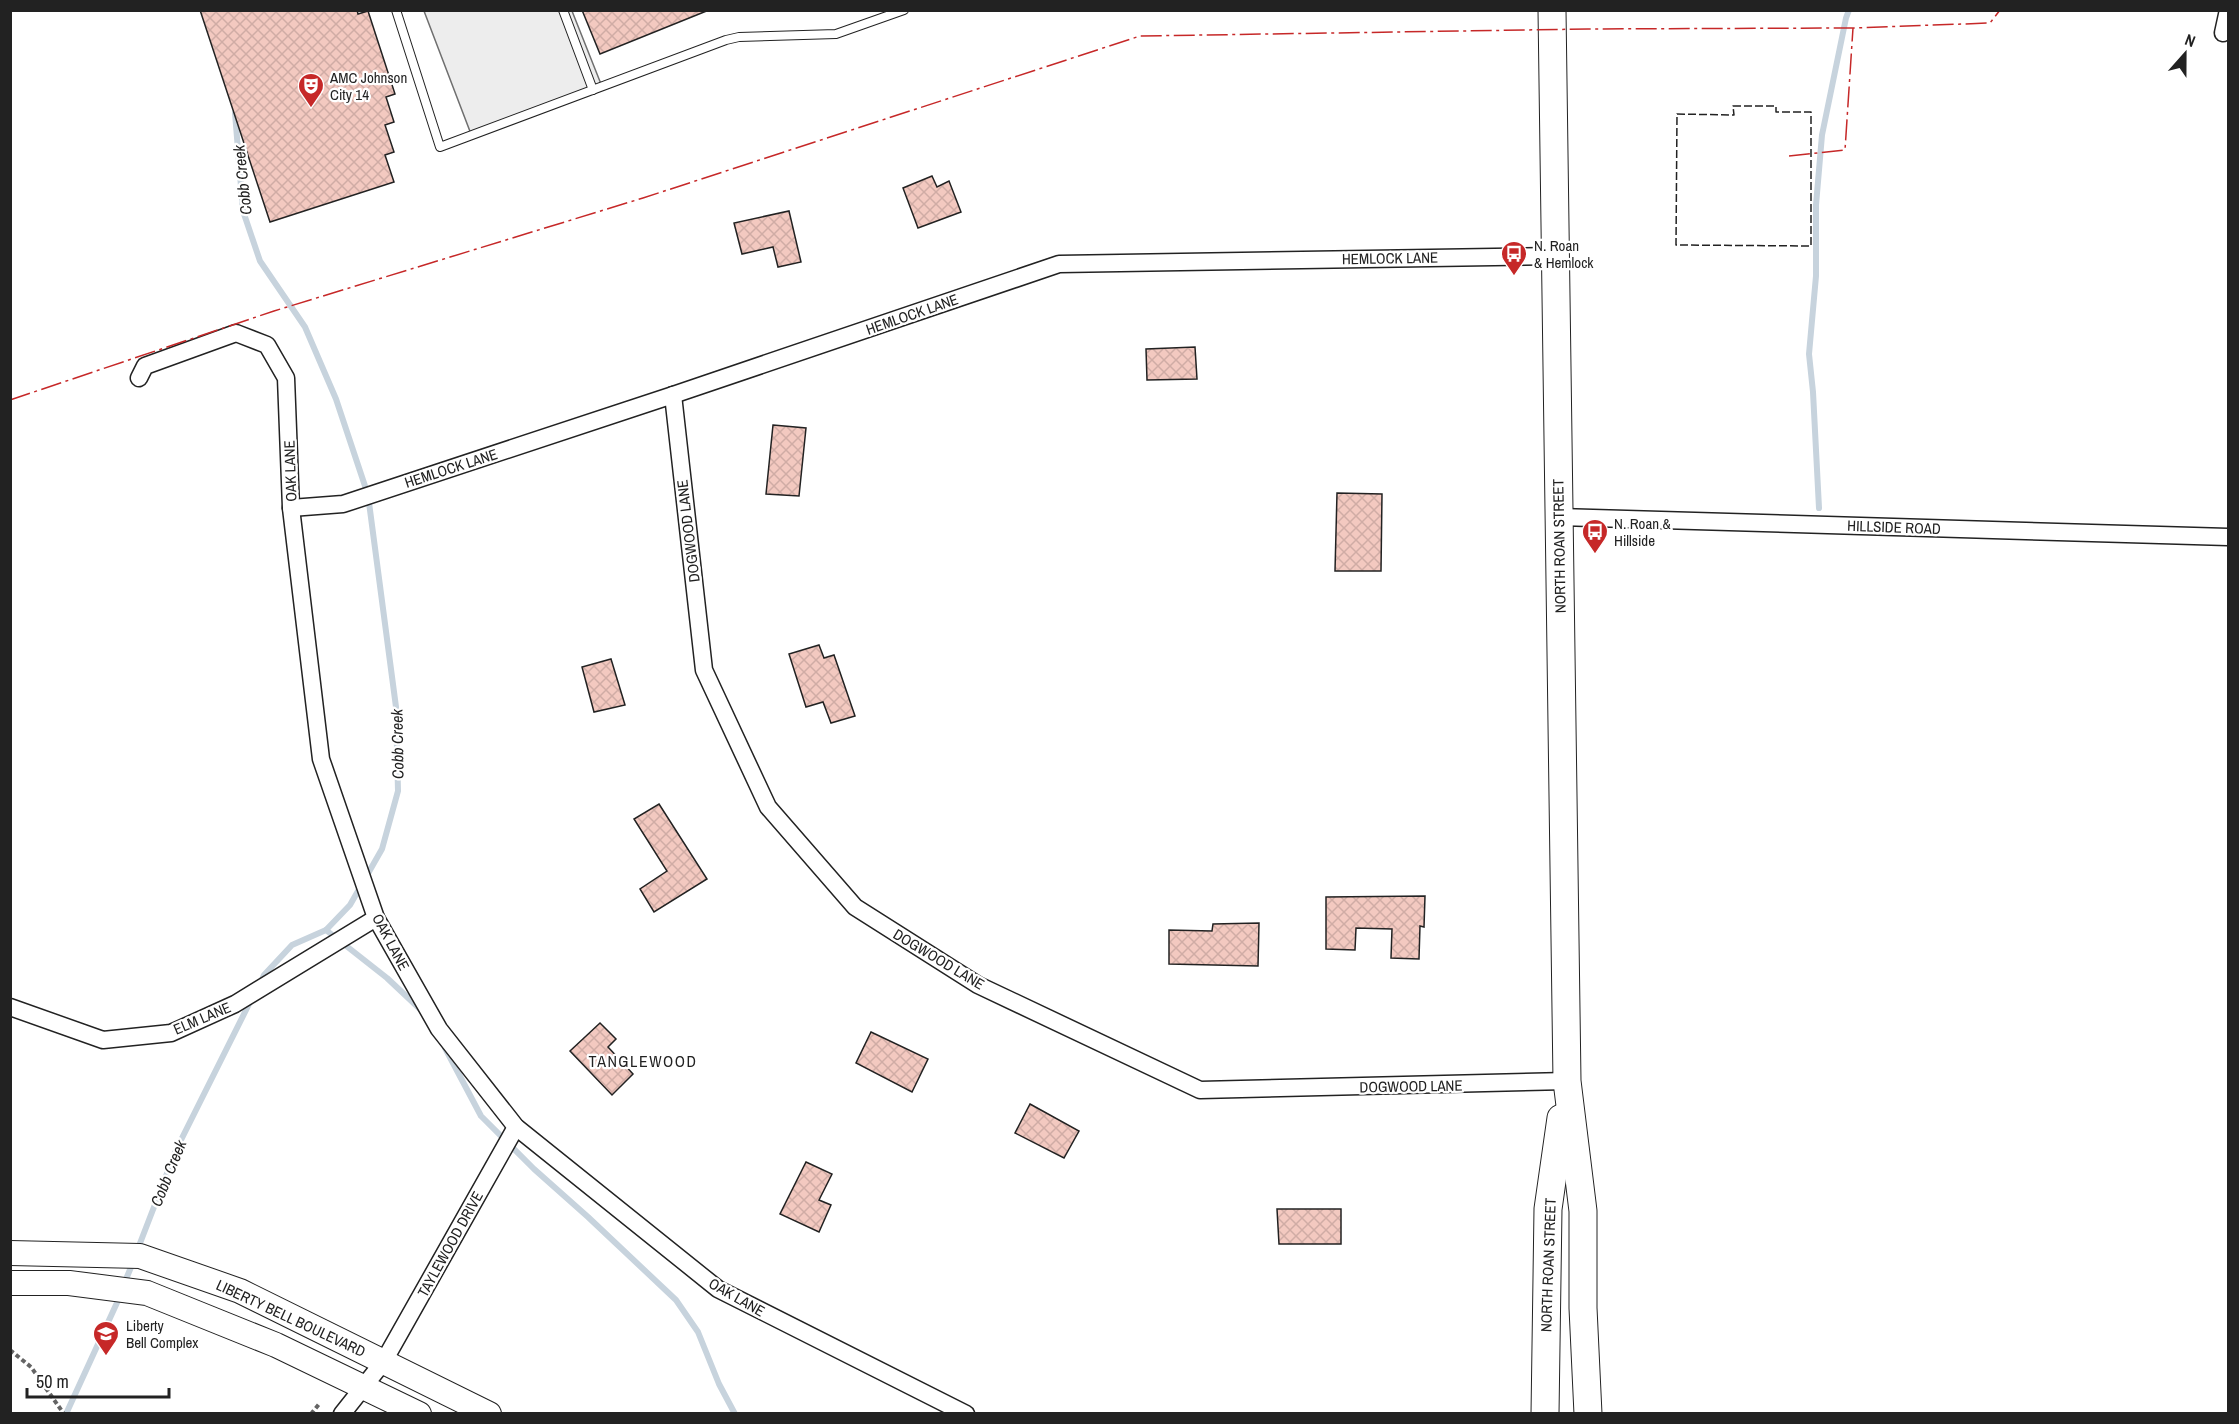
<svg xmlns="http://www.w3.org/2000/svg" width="2239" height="1424" font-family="'Archivo Narrow',sans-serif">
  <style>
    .parking { fill: #ededed; stroke: #6f6f6f; stroke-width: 1.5 }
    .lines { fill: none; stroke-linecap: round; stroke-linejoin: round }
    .stream { stroke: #c7d3dd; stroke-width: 6 }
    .building { fill: url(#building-cross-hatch); stroke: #222; stroke-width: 1.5 }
    .lane-casing { stroke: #222; stroke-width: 10 }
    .street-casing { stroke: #222; stroke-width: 19 }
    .secondary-casing { stroke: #222; stroke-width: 26 }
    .primary-casing { stroke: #222; stroke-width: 29 }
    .path { stroke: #646464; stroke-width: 4; stroke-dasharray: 4.5 3; stroke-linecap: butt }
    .lane { stroke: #fff; stroke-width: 8 }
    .street { stroke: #fff; stroke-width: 16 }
    .secondary { stroke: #fff; stroke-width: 24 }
    .primary { stroke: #fff; stroke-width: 27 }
    .fence { stroke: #222; stroke-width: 1.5; stroke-dasharray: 8 3; stroke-linecap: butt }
    .power { stroke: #c62828; stroke-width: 1.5; stroke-dasharray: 21 4.5 3 4.5; stroke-linecap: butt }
    .labels { text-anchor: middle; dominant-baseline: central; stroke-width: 4.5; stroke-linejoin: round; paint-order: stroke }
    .poi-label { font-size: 15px; fill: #222; stroke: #fff; text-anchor: start }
    .street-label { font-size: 15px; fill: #222; stroke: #fff }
    .water-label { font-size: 16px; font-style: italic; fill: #222; stroke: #fff }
    .neighbourhood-label { font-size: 16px; letter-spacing: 1.5px; fill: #222; stroke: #fff }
  </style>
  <defs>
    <pattern id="building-cross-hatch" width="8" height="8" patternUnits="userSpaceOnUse" patternTransform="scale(1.5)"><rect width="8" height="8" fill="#f3c9c0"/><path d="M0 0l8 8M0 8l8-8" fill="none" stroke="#d0aca5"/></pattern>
  </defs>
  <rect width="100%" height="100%" fill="#fff"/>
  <polygon class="parking" points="424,11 572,11 601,84 471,134"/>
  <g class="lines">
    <g class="stream">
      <polyline points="235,113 243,211 260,261 305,327 336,399 368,495 396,707 398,791 382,849 350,905 326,930 292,945 264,975 260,984"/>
      <polyline points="1819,508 1813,392 1809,354 1816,276 1816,205 1822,135 1846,18 1849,10"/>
      <polyline points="326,930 387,978 421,1010"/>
      <polyline points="445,1048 481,1116 534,1169 588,1217 676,1300 698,1332 719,1384 735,1414"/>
      <polyline points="137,1251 176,1150 252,998"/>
      <polyline points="124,1284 134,1260"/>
      <polyline points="66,1414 121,1294"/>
    </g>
  </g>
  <g class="building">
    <polygon points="200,10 357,10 358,14 368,11 395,94 386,97 394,122 385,125 394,152 385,155 394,182 270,222"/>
    <polygon points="582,10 709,10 600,54"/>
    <polygon points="932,176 937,187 949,181 961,212 918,228 903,188"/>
    <polygon points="789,211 801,262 778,267 773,247 742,254 734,223"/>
    <polygon points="1195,347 1197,379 1147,380 1146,349"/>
    <polygon points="773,425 806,428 799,496 766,494"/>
    <polygon points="1337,493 1382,494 1381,571 1335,571"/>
    <polygon points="819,645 824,658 834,655 855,716 831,723 823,702 806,707 789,654"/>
    <polygon points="611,659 625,705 594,712 582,667"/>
    <polygon points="659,804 707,879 654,912 640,889 667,871 634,819"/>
    <polygon points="1425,896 1424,927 1420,926 1419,959 1391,958 1392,929 1356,928 1355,950 1326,949 1326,897"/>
    <polygon points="1259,923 1258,966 1169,964 1169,930 1212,931 1213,924"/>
    <polygon points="600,1023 616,1039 608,1047 633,1074 612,1095 570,1051"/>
    <polygon points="871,1032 928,1059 912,1092 856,1063"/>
    <polygon points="1030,1104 1079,1131 1064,1158 1015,1133"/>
    <polygon points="806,1162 832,1174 819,1200 831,1205 819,1232 780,1214"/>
    <polygon points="1277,1209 1341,1209 1341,1244 1279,1244"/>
  </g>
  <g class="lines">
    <defs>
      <g id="lane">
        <polyline points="396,10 440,147 726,40 739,37 836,34 904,10"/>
        <polyline points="563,10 593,90"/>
      </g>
      <g id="street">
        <polyline points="2223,33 2228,10"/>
        <polyline points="139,378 145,366 236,333 267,345 286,378 291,508 321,759 376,918 439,1029 516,1127 718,1289 966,1414"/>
        <polyline points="673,395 704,670 768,807 855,907 978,985 1200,1090 1567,1081"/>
        <polyline points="291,508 343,504 673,395 1059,264 1556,256"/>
        <polyline points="1559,517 2228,537"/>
        <polyline points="10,1007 103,1040 171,1033 235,1004 376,918"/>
        <polyline points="342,1414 384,1361 516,1127"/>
      </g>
      <g id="secondary">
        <polyline points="10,1253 140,1256 240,1291 489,1414"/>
        <polyline points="10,1283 69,1283 147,1293 276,1345 419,1414"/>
      </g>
      <g id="primary">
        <polyline points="1552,10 1567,1081 1583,1211 1583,1308 1588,1414"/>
        <polyline points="1545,1414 1548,1209 1561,1118"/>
      </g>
    </defs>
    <use href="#lane" class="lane-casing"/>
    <use href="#street" class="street-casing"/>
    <use href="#secondary" class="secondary-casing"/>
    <use href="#primary" class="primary-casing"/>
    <g class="path">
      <polyline points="10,1350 31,1367 64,1414"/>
      <polyline points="311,1414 319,1404"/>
    </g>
    <use href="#lane" class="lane"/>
    <use href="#street" class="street"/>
    <use href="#secondary" class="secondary"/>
    <use href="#primary" class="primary"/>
    <polygon class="fence" points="1733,106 1776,106 1776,112 1811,112 1811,246 1676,245 1677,114 1734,115"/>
    <g class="power">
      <polyline points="1789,156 1845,150 1853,28"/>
      <polyline points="10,400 274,311 643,198 1140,36 1588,29 1853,28 1990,23 2000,10"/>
    </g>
  </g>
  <defs>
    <symbol id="theatre-pin" viewBox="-11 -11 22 30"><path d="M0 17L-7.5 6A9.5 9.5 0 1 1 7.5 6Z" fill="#c62828" stroke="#fff"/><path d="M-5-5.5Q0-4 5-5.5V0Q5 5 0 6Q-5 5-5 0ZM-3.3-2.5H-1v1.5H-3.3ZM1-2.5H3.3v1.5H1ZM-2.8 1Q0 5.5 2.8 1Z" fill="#fff"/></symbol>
    <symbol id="bus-pin" viewBox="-11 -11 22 30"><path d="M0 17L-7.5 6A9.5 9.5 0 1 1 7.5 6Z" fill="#c62828" stroke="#fff"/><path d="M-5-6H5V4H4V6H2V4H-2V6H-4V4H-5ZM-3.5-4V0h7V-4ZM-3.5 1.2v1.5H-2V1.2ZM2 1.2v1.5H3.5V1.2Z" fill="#fff"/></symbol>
    <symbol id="school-pin" viewBox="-11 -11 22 30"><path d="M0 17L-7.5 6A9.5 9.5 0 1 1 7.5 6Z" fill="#c62828" stroke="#fff"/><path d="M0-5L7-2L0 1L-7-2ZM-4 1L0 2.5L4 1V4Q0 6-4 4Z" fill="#fff"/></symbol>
  </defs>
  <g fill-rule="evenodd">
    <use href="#theatre-pin" x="296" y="71" width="30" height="40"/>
    <use href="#bus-pin" x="1499" y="239" width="30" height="40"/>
    <use href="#bus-pin" x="1580" y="517" width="30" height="40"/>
    <use href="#school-pin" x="91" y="1319" width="30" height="40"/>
  </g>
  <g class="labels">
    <g class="poi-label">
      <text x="330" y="77">AMC Johnson<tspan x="330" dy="17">City 14</tspan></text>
      <text x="1534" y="245">N. Roan<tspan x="1534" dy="17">&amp; Hemlock</tspan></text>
      <text x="1614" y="523">N. Roan &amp;<tspan x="1614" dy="17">Hillside</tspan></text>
      <text x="126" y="1325">Liberty<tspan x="126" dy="17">Bell Complex</tspan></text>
    </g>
    <g class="street-label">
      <text transform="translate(1390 258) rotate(-1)">HEMLOCK LANE</text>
      <text transform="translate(912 314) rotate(-19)">HEMLOCK LANE</text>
      <text transform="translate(451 468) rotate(-18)">HEMLOCK LANE</text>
      <text transform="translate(290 471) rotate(-92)">OAK LANE</text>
      <text transform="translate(1894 527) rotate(2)">HILLSIDE ROAD</text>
      <text transform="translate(688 531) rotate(-97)">DOGWOOD LANE</text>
      <text transform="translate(1559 546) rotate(-91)">NORTH ROAN STREET</text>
      <text transform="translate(391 942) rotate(62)">OAK LANE</text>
      <text transform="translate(939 959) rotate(31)">DOGWOOD LANE</text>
      <text transform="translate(202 1018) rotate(-23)">ELM LANE</text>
      <text transform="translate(1411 1086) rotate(-1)">DOGWOOD LANE</text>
      <text transform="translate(450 1244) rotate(-61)">TAYLEWOOD DRIVE</text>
      <text transform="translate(1548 1265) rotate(-88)">NORTH ROAN STREET</text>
      <text transform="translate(737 1297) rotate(30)">OAK LANE</text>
      <text transform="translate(291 1318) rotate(25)">LIBERTY BELL BOULEVARD</text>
    </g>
    <g class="water-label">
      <text transform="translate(242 180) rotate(-96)">Cobb Creek</text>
      <text transform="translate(397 744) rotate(-91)">Cobb Creek</text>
      <text transform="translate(168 1173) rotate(-68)">Cobb Creek</text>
    </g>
    <g class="neighbourhood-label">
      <text x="643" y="1061">TANGLEWOOD</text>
    </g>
  </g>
  <rect width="2239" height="1424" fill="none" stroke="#222222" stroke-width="24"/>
  <g transform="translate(2185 54) rotate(21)" stroke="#ffffff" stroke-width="4.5" paint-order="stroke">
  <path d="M0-4.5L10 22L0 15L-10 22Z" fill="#222222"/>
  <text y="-9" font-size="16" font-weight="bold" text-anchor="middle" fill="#222222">N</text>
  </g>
  <path d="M27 1388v9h142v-9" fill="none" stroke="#222222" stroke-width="3"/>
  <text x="36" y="1388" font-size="18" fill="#222222" stroke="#ffffff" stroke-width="4.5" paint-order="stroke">50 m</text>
</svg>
